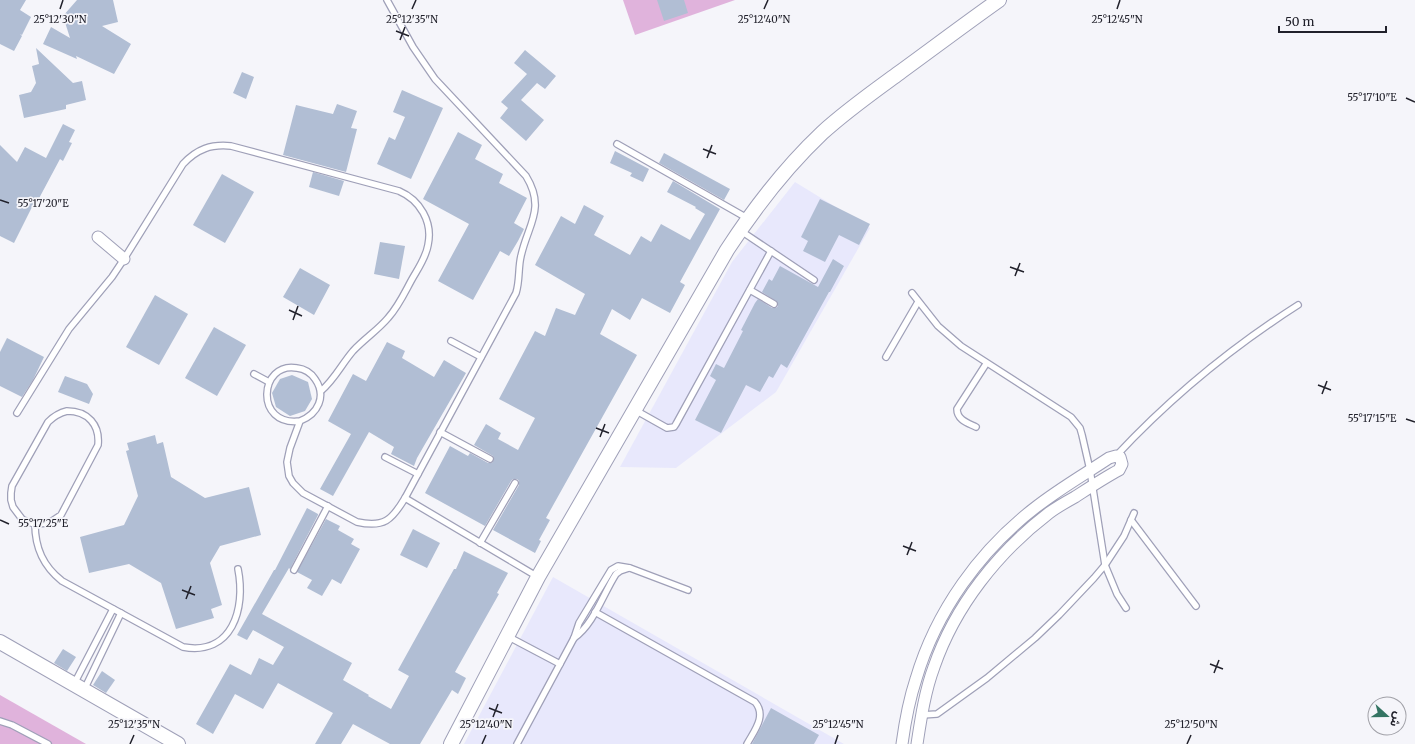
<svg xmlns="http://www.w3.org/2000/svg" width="1415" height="744" font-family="Merriweather,'Noto Sans Arabic',serif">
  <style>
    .built { fill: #e8e8fc }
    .green { fill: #e0b3dc }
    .building { fill: #b1bed4 }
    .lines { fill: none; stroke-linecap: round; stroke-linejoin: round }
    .service-casing { stroke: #9fa0b8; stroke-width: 8 }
    .minor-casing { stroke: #9fa0b8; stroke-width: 13 }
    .tertiary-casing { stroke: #9fa0b8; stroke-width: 16 }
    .service { stroke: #fff; stroke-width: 5.5 }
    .minor { stroke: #fff; stroke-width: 11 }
    .tertiary { stroke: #fff; stroke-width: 14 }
    .ticks { fill: none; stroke: #21212b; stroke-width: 1.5 }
    .ticks-label { font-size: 10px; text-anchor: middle; fill: #21212b; stroke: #f5f5fa; stroke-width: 3.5; stroke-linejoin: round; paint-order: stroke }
  </style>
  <rect width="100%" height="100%" fill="#f5f5fa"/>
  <g class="built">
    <polygon points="795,182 870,228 776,392 676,468 620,467 732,262"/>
    <polygon points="553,577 844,744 464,744"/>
  </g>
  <g class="green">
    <polygon points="623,0 735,0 635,35"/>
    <polygon points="0,695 86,744 0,744"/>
  </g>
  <g class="building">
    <polygon points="0,0 26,0 20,10 31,17 22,35 20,34 22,36 14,51 0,44"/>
    <polygon points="77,0 113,0 118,22 102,26 131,44 114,74 76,56 77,59 43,44 51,27 70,38 63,16"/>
    <polygon points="657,0 684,0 688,13 664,21"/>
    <polygon points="36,48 73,83 82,81 86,100 66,105 66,109 24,118 19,95 31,92 36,83 32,66 39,64"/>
    <polygon points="525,50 556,76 545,89 537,83 521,100 544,120 526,141 500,118 508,108 501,102 527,74 514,63"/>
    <polygon points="242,72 254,77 246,99 233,93"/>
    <polygon points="402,90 443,108 411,179 377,164 389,137 395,140 405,117 393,112"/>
    <polygon points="337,104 357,111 351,128 357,129 346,172 283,155 296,105 333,114"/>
    <polygon points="63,124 75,130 69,142 72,143 63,161 60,159 36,204 34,203 14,243 0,236 0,145 17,162 25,147 46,158"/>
    <polygon points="458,132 482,145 475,159 503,174 499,183 527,198 514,223 524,229 518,241 509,256 500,251 473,300 438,281 469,224 423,199"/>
    <polygon points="615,151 649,169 643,182 630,176 632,173 610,163"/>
    <polygon points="664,153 730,189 724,200 659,163"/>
    <polygon points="313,172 344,181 339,196 309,187"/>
    <polygon points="222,174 254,192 225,243 193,225"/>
    <polygon points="673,181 720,209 680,282 685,285 670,313 642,298 630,320 612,309 600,334 637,355 546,518 550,520 539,540 541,541 535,553 493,530 519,485 519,481 517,479 513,479 511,481 485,526 425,493 450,446 468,456 470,453 488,463 492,463 494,459 493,456 474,445 486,424 501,433 498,439 518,450 535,418 499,399 535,331 545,336 556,308 575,315 585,294 535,265 561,216 575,224 584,205 604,216 594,235 630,255 641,236 651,242 661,224 690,240 705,214 695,208 696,207 667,192"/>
    <polygon points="820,199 870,224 859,245 839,235 825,262 803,251 808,241 801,237"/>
    <polygon points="380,242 405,246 399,279 374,274"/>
    <polygon points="833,259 844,266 830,292 829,292 787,368 781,364 773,378 769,376 760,392 746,385 721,433 695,420 716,380 710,376 716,364 724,368 743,331 741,330 755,303 758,299 772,308 776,308 778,306 776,301 762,292 769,279 772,281 780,266 818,287"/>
    <polygon points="300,268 330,285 314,315 283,297"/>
    <polygon points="155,295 188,314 159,365 126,347"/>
    <polygon points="214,327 246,345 217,396 185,378"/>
    <polygon points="7,338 44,357 33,380 22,397 0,386 0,352"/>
    <polygon points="387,342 405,351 402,358 434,377 444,360 466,373 417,458 414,466 391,454 394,447 369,432 333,496 320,489 351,434 328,421 353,374 366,381"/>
    <polygon points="292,375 308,382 312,399 305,411 290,416 276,407 272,393 280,379"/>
    <polygon points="65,376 87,384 93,394 89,404 58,392"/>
    <polygon points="155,435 157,444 163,442 171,477 205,498 249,487 261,535 220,546 210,563 222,605 211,609 214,618 176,629 161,583 129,564 89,573 80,537 124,525 138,496 126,451 129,450 127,443"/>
    <polygon points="307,508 318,514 318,515 290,569 289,568 262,614 352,663 343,680 369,695 368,696 391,709 409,676 398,670 454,569 456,569 464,551 508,573 497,593 499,594 455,672 466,678 458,694 452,690 420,744 390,744 353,724 341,744 315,744 333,713 278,683 263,709 235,694 213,734 196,724 230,664 251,675 259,658 273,665 284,647 253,630 247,640 237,635 274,570 275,570"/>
    <polygon points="326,519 340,526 338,530 354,539 351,544 360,549 341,584 332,579 322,596 307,588 312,580 297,572"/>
    <polygon points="413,529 440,543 427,568 400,555"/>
    <polygon points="63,649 76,657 67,671 54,663"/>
    <polygon points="102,671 115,680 106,693 93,685"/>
    <polygon points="771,708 819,735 814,744 752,744"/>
  </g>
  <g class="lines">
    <defs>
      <g id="service">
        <polyline points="617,144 747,218"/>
        <polyline points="741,231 814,280"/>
        <polyline points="750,290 774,304"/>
        <polyline points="912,293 938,326 961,346 1071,417 1080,428 1082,435 1090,470 1105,565 1117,594 1126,608"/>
        <polyline points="451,341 481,357"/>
        <polyline points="886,357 918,302"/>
        <polyline points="254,374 269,382"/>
        <polyline points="635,410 667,428 674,427 676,424 771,251"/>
        <path d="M67 411C88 411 100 425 98 445L61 515 49 523 35 524 28 522 22 519 13 507 11 500V493L12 486 48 422C54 416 59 413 67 411Z"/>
        <path d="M17 413 69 329 112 277 124 259 183 164C197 149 211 144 231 146L399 191C420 200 433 222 428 245 426 258 417 270 411 281 404 294 398 307 388 318 378 330 364 339 353 351 341 365 335 379 321 391"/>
        <path d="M300 421C254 427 259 361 297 368 305 369 311 373 315 379 327 396 318 414 300 421L290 448 287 462 289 476 293 483 303 493 357 522C384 528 392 520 405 498L516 293C520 280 518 268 521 256 528 224 546 209 526 176L435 79 413 47 387 0"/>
        <path d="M976 427C968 423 957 420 957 409L986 364"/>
        <polyline points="440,432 490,459"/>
        <path d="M1116 456C1172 396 1229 349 1298 305"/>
        <polyline points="385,457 418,474"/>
        <polyline points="405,498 538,577"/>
        <polyline points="1131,520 1196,606"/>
        <path d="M35 524C35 548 43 566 62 581L183 647C232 656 246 609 238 569"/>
        <polyline points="480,543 515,483"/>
        <polyline points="294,570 328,506"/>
        <path d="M595 612 755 702C767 716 754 731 747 744"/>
        <polyline points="507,636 560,664"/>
        <path d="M574 638C594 624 603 594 616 574L620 571 629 568"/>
        <polyline points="74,684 113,609"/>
        <polyline points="84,690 121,613"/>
        <polyline points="922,715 937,714 987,678 1035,638 1059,615 1094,578 1105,565 1124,536 1134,513"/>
        <polyline points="0,721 12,725 48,744"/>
        <polyline points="517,744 574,638 579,623 611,570 618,566 630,568 688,590"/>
      </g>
      <g id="minor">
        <polyline points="98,237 124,259"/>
        <path d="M902 744C905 722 909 700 916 679 936 611 980 550 1036 507 1059 489 1085 474 1109 458L1116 456 1120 457 1122 464 1119 470C1104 478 1089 488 1075 497 1066 502 1057 507 1049 513 998 552 955 606 934 667 925 691 921 718 917 744"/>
      </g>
      <g id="tertiary">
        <polyline points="0,642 178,744"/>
        <path d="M451 744 538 577 727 250C755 207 785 168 822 133 846 111 873 92 899 73 932 49 965 24 999 0"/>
      </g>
    </defs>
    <use href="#service" class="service-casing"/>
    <use href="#minor" class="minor-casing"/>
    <use href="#tertiary" class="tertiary-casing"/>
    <use href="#service" class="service"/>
    <use href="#minor" class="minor"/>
    <use href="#tertiary" class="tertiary"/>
  </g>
  <path class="ticks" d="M60 9 63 0M412 9 416 0M764 9 768 0M1117 9 1120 0M396 31 409 36M400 40 405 27M1406 98 1415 102M703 149 716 154M707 158 712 145M0 200 9 203M1010 267 1024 272M1015 276 1020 263M289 310 302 316M293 320 298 306M1318 385 1331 390M1322 394 1327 381M1406 419 1415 422M596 428 609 433M600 437 605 424M0 520 9 524M903 546 916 551M907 555 912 542M182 590 195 595M186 599 191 586M1210 664 1223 669M1214 673 1219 660M489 708 502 713M493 717 498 704M130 744 134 735M482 744 486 735M835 744 838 735M1187 744 1191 735"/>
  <g class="ticks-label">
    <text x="412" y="23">25°12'35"N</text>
    <text x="1117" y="23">25°12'45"N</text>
    <text x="60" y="23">25°12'30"N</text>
    <text x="764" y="23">25°12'40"N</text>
    <text x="1372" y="101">55°17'10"E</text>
    <text x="43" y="207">55°17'20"E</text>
    <text x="1372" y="422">55°17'15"E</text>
    <text x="43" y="527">55°17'25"E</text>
    <text x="134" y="728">25°12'35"N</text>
    <text x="486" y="728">25°12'40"N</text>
    <text x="838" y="728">25°12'45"N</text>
    <text x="1191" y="728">25°12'50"N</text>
  </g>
  <g transform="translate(1387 716) rotate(111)"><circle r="19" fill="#f5f5fa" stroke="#a0a0a7"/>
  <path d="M0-3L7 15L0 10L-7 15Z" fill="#347463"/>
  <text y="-6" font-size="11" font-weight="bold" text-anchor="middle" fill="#21212b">ش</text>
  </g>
  <path d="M1279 26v6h107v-6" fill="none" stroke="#21212b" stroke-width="2"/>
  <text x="1285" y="26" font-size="12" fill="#21212b" stroke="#f5f5fa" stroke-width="3" paint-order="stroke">50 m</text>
</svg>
